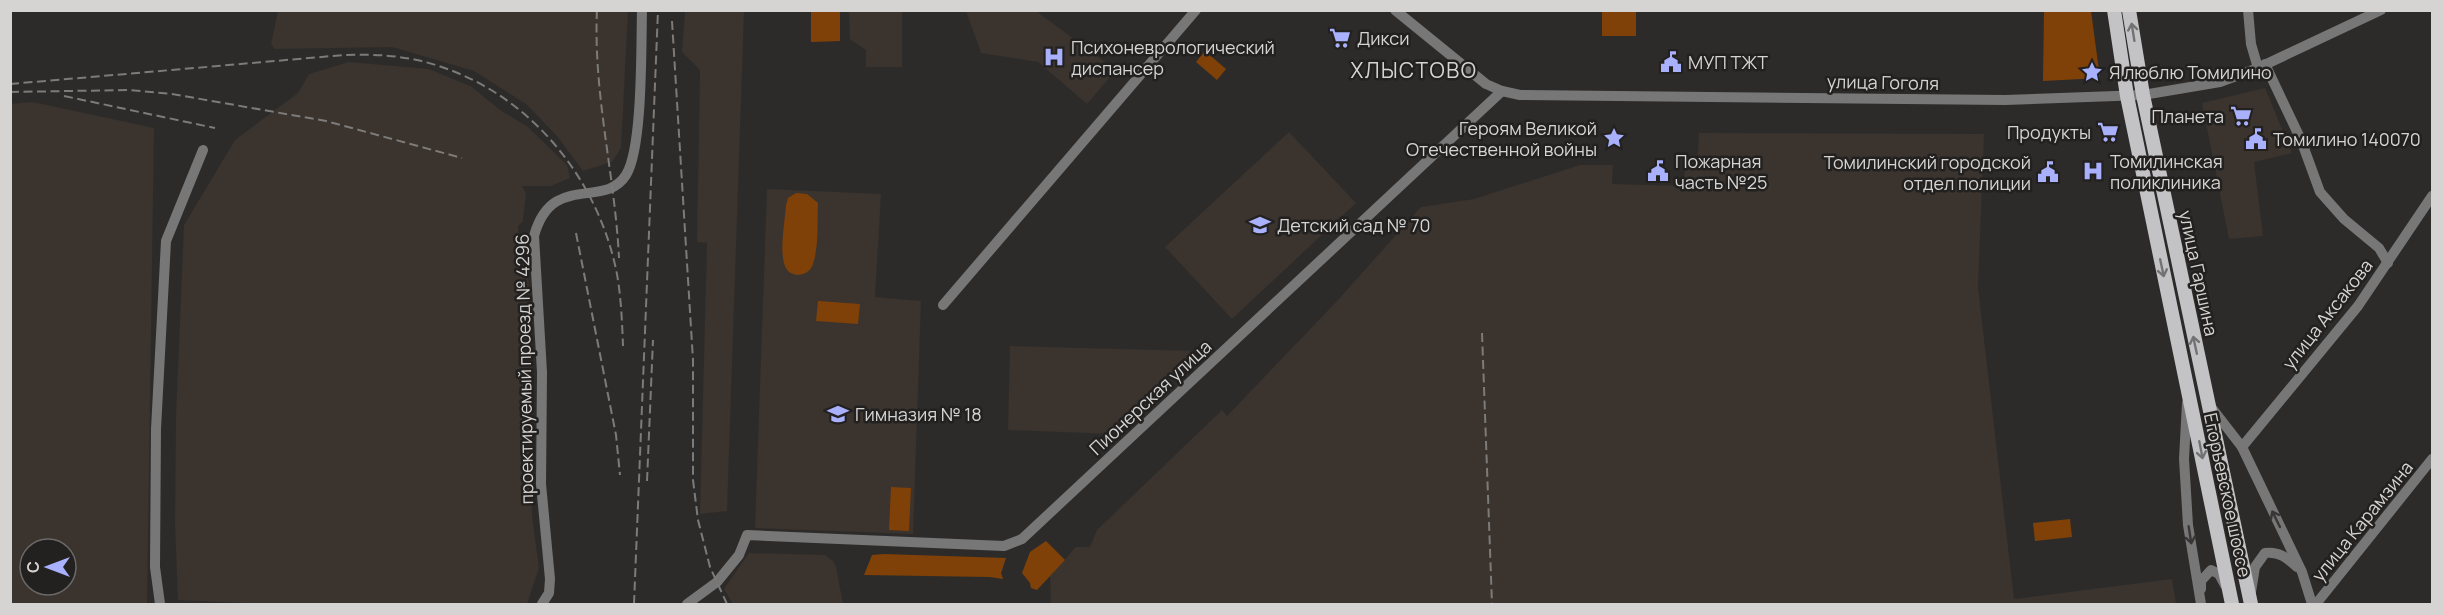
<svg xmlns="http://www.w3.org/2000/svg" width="2443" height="615" font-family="Manrope,sans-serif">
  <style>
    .built { fill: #3a332e; fill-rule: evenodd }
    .green { fill: #804108 }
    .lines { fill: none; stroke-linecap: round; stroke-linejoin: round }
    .minor { stroke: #777778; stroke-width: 10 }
    .major { stroke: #c3c3c6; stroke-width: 14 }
    .rail { stroke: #7c7b79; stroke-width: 2; stroke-dasharray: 9 4.5; stroke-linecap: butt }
    .oneway { stroke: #737273 }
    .oneway2 { stroke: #383636 }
    .labels { text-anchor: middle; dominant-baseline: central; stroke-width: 5; stroke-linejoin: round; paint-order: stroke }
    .poi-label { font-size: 18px; fill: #d5d4d3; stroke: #232120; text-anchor: start }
    .street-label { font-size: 18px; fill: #d5d4d3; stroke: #232120 }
    .quarter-label { font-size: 21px; letter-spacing: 1.5px; fill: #d5d4d3; stroke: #232120 }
  </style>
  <rect width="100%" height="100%" fill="#2d2b29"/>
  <g class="built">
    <polygon points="278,11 628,11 621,148 612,162 583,171 557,136 526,104 474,71 392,47 275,49 271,44"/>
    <polygon points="685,11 744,11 727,511 700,514 707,243 697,242 700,70 682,52"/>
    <polygon points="849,11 902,11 902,67 866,67 866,50 850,39"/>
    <polygon points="966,11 1036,11 1116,70 1087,104 1038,62 981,53"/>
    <polygon points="349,62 429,69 472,87 500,110 528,127 567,165 570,178 551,186 522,186 526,193 523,221 518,226 519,255 527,259 532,339 532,515 539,568 527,604 269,604 178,600 175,524 176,416 184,225 235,140 298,93 309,74"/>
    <polygon points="2265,88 2292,153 2254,162 2263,236 2229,239 2202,103"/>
    <path d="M33 102 154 128 147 604H11L10 104ZM30 549H66V585H30Z"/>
    <polygon points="1289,132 1356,203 1232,319 1165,247"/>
    <polygon points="1699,133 1984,134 1978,287 2014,599 2172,579 2176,604 1051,604 1050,576 1076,547 1090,547 1097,530 1222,410 1227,416 1337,301 1421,207 1474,199 1580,165 1613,165 1612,184 1684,186 1685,169 1697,169"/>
    <polygon points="767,189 881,194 875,297 921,301 913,534 755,528"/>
    <polygon points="1010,346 1196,351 1114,434 1008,430"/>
    <polygon points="749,553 825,555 833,561 836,567 843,604 733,604 724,589"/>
  </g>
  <g class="green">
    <polygon points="811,11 840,11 840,41 811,42"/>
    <polygon points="2044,11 2091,11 2100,78 2043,81"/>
    <rect x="1602" y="12" width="34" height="24"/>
    <polygon points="1205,51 1226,69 1217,80 1196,62"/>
    <path d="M796 193 807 194 818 203C817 222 819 246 813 264 809 277 790 279 785 266 779 252 785 221 786 205L788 198Z"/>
    <polygon points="818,301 860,304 858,324 816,321"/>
    <polygon points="891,487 911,488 909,531 889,530"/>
    <polygon points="2070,519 2072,537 2035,541 2033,523"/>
    <polygon points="1046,541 1065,560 1037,590 1031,588 1030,583 1022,573 1030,552"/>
    <polygon points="884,554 1006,558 1001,573 1003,579 990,577 864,575 872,555"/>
  </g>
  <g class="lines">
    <g class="minor">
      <polyline points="1395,10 1486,84 1502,91 1520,95 2005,100 2143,95 2220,82 2258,68 2381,10"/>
      <polyline points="2248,10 2251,44 2258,68"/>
      <polyline points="2265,64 2301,140 2320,192 2344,219 2379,248 2388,263"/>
      <polyline points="943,305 1196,10"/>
      <polyline points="2187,403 2184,459 2188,525 2201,604"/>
      <polyline points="2211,407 2242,447 2302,572 2312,604"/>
      <polyline points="2242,447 2358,306 2432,196"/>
      <polyline points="2201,589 2201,581 2211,570 2219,574 2225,585"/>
      <path d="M2251 592 2255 567 2265 553C2279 551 2287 558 2297 567"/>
      <polyline points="160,604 155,567 156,429 166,241 203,150"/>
      <path d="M542 604 549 593 550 579 541 484 542 372 534 236C552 171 604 210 626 175 643 148 641 46 642 10"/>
      <polyline points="687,604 717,582 739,555 747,535 1004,546 1022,539 1502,91"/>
      <polyline points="2316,604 2432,459"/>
    </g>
    <g class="major">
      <polyline points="2114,10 2127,96 2232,604"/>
      <polyline points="2129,10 2143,95 2251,604"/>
    </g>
    <g class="rail">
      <path d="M597 10C593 94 615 175 619 258"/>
      <polyline points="672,21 693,360 693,480 698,520 710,567 727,604"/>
      <path d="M10 84 344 55C368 54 393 55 417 60 519 83 594 168 616 269 621 294 622 320 623 346"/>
      <polyline points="10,92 129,90 172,94 326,121 462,158"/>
      <polyline points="64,96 215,128"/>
      <polyline points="576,233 616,435 620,475"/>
      <polyline points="1482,333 1492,604"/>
      <polyline points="647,481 653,340"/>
      <polyline points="634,604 658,10"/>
    </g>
  </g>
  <defs><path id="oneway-shaft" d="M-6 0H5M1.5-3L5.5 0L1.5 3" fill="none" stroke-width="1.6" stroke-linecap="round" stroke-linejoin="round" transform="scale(1.5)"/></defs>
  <g class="oneway">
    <use href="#oneway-shaft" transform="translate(2133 32) rotate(-99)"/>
    <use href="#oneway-shaft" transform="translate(2162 268) rotate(78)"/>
    <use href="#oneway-shaft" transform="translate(2195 345) rotate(-102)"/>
    <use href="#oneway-shaft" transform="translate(2201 450) rotate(79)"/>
  </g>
  <g class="oneway2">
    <use href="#oneway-shaft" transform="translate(2276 519) rotate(-116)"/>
    <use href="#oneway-shaft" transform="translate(2190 535) rotate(81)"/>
  </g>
  <defs>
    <symbol id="supermarket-bare" viewBox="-9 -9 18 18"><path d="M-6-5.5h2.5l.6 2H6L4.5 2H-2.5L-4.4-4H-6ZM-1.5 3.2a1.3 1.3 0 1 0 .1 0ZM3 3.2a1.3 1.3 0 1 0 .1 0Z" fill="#a9b0fc" stroke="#232120" stroke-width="2.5" paint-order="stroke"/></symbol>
    <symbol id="hospital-bare" viewBox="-9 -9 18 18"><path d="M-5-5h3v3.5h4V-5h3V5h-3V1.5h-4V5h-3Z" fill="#a9b0fc" stroke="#232120" stroke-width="2.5" paint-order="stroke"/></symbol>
    <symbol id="civic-bare" viewBox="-9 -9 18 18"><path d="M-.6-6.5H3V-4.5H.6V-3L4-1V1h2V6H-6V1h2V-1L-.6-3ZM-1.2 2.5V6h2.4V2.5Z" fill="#a9b0fc" stroke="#232120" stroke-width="2.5" paint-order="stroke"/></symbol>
    <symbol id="sight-bare" viewBox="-9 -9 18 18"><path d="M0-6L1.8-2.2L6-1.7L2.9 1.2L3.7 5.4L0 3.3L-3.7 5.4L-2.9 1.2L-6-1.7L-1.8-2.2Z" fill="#a9b0fc" stroke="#232120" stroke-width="2.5" paint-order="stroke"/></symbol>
    <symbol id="school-bare" viewBox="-9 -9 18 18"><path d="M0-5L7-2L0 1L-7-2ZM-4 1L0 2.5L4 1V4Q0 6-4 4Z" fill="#a9b0fc" stroke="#232120" stroke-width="2.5" paint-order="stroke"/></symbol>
  </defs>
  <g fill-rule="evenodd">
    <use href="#supermarket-bare" x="1325" y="23" width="30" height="30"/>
    <use href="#hospital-bare" x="1039" y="42" width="30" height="30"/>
    <use href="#civic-bare" x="1656" y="47" width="30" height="30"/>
    <use href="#sight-bare" x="2077" y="57" width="30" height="30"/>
    <use href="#supermarket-bare" x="2226" y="101" width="30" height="30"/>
    <use href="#supermarket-bare" x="2093" y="117" width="30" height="30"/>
    <use href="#sight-bare" x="1599" y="123" width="30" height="30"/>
    <use href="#civic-bare" x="2241" y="124" width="30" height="30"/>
    <use href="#civic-bare" x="1643" y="156" width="30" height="30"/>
    <use href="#hospital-bare" x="2078" y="156" width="30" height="30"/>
    <use href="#civic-bare" x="2033" y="157" width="30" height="30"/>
    <use href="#school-bare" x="1245" y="210" width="30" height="30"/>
    <use href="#school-bare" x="823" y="399" width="30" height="30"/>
  </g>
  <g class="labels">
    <g class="poi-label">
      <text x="1357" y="38">Дикси</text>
      <text x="1071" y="47">Психоневрологический<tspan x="1071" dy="21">диспансер</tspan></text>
      <text x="1688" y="62">МУП ТЖТ</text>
      <text x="2109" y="72">Я люблю Томилино</text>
      <text x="2224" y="116" text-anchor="end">Планета</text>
      <text x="1597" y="128" text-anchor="end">Героям Великой<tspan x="1597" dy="21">Отечественной войны</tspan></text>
      <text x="2091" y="132" text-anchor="end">Продукты</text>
      <text x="2273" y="139">Томилино 140070</text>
      <text x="1675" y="161">Пожарная<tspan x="1675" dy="21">часть №25</tspan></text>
      <text x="2110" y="161">Томилинская<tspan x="2110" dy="21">поликлиника</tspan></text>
      <text x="2031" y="162" text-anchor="end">Томилинский городской<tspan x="2031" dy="21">отдел полиции</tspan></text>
      <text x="1277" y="225">Детский сад № 70</text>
      <text x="855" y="414">Гимназия № 18</text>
    </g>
    <g class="street-label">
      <text transform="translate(1883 82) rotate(1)">улица Гоголя</text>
      <text transform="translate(2199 273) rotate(78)">улица Гаршина</text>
      <text transform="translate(2327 314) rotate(-52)">улица Аксакова</text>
      <text transform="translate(524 369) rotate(-91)">проектируемый проезд № 4296</text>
      <text transform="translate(1150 397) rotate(-43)">Пионерская улица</text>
      <text transform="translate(2228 495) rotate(78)">Егорьевское шоссе</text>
      <text transform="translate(2362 521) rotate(-51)">улица Карамзина</text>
    </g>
    <g class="quarter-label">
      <text x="1414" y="70">ХЛЫСТОВО</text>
    </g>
  </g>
  <rect width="2443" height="615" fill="none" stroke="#d5d4d3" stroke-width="24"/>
  <g transform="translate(48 567) rotate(270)"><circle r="28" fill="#232120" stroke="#6a6968" stroke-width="1.5"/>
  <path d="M0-4.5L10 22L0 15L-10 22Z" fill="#a9b0fc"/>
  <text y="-9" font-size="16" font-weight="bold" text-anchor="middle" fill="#d5d4d3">С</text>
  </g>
</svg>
